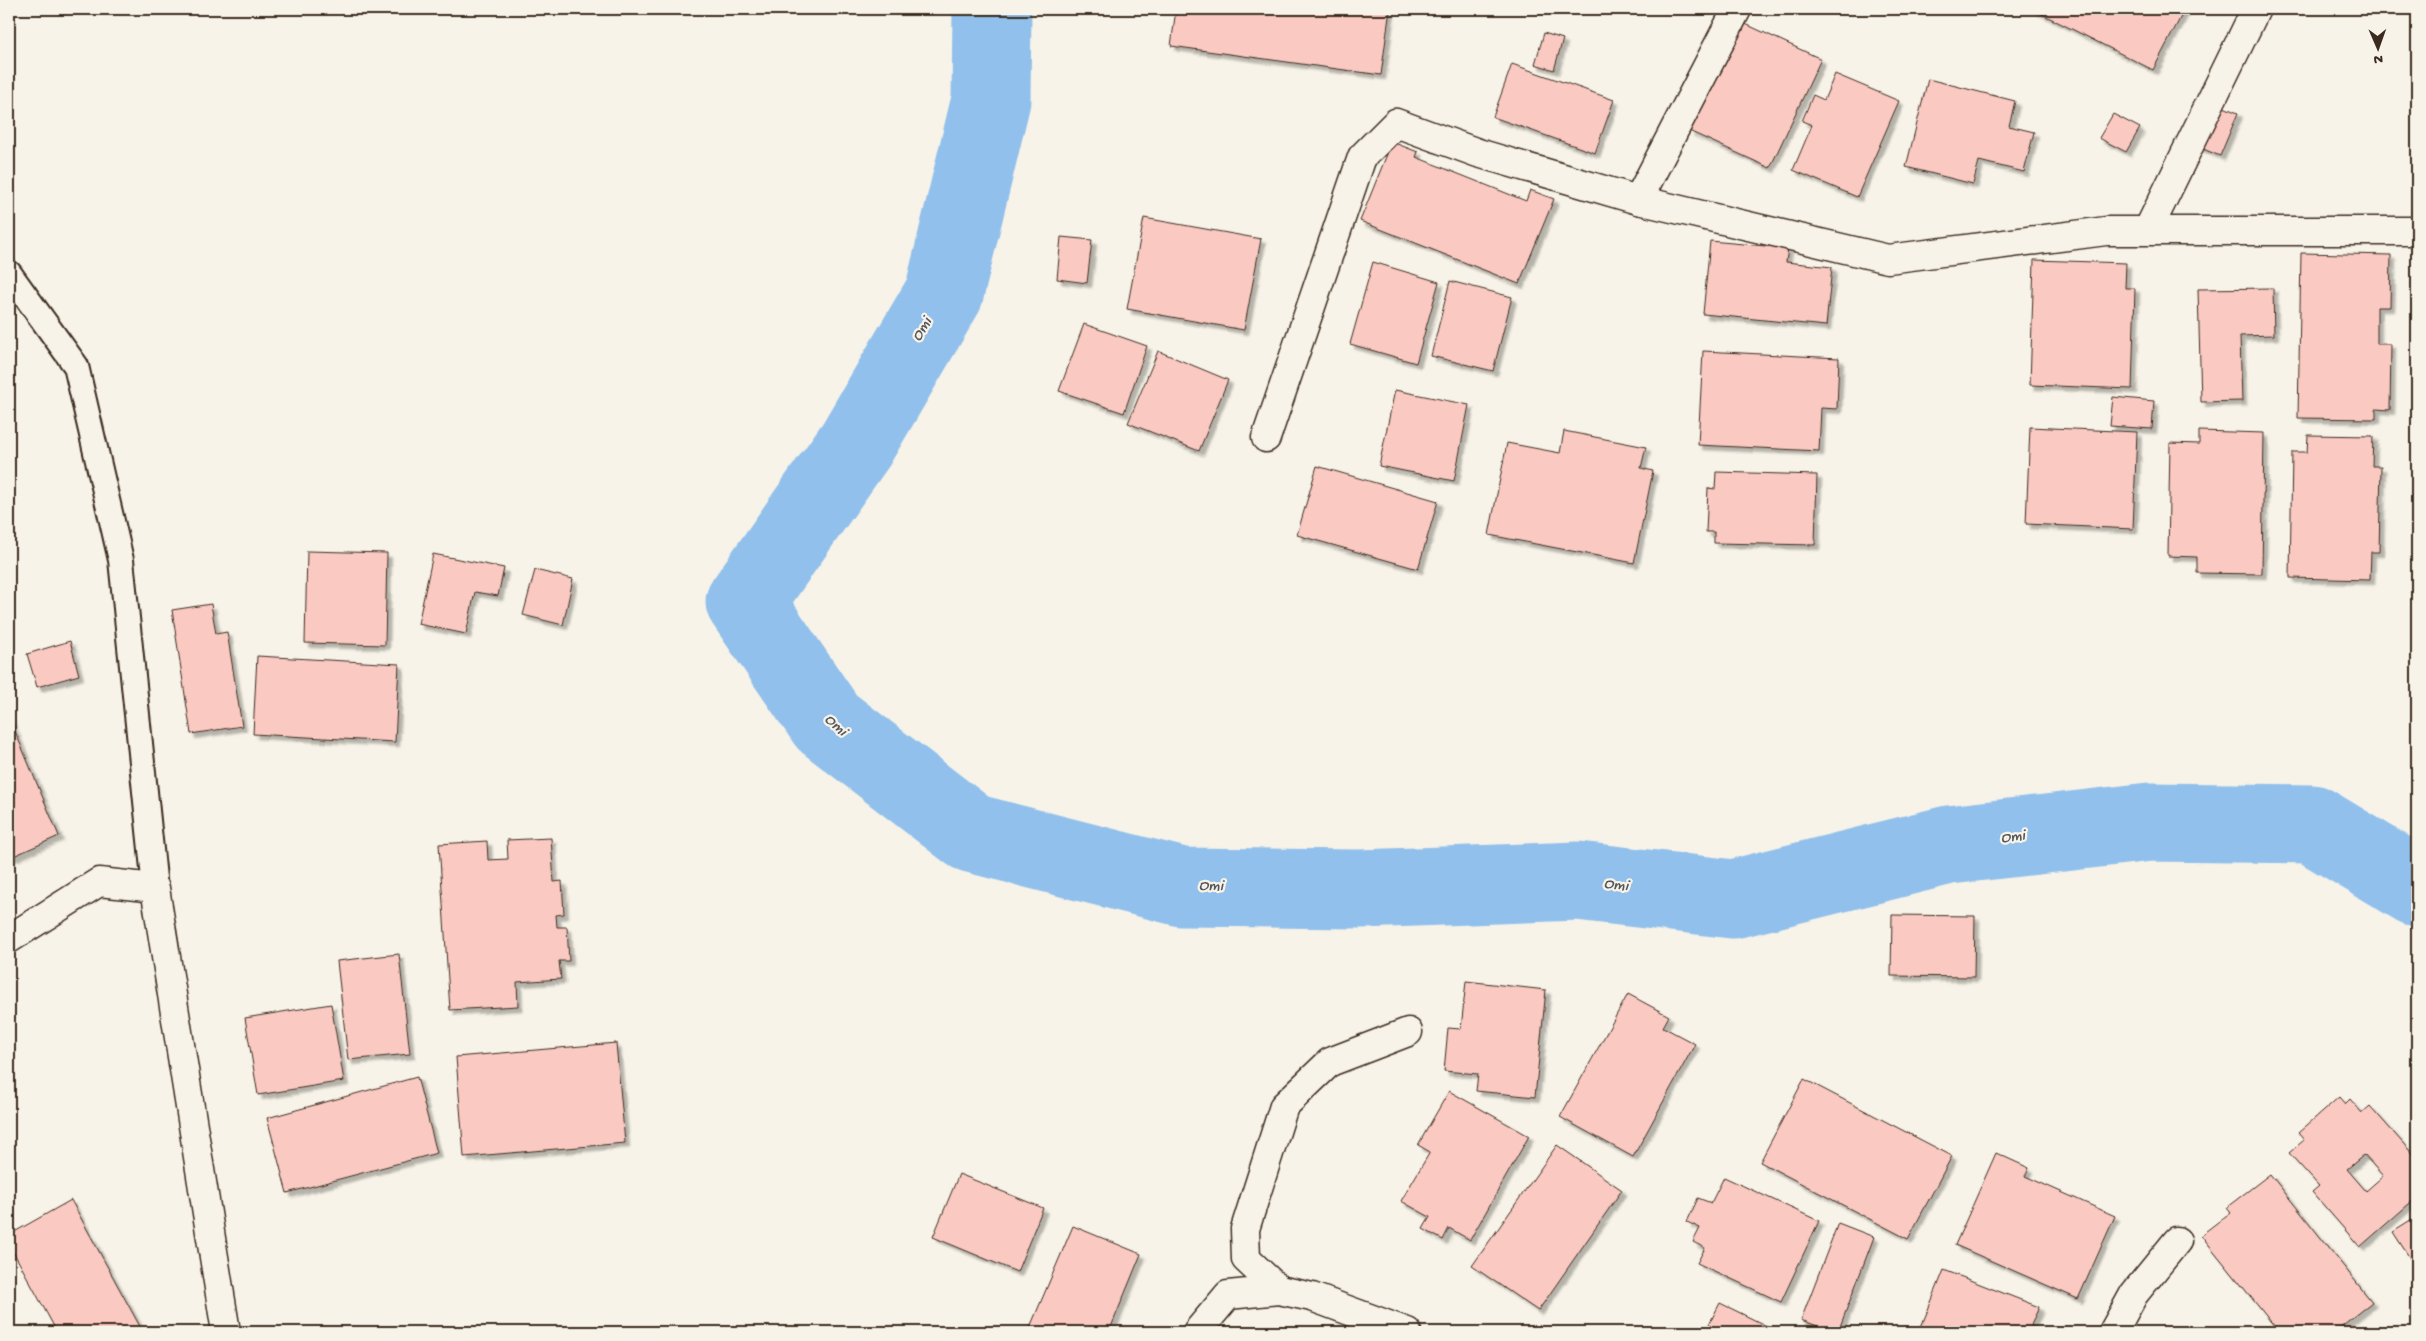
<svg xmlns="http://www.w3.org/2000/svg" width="2426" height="1341" font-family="'Gochi Hand',sans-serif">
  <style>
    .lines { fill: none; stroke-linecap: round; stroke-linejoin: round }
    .river { stroke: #91c0ec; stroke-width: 79 }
    .building { fill: #facac2; stroke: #3b2a1e; fill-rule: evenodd; filter: url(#shadow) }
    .lane-casing { stroke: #3b2a1e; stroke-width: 28 }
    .street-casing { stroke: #3b2a1e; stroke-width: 31 }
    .lane { stroke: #f7f3e8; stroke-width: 24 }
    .street { stroke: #f7f3e8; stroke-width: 28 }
    .labels { text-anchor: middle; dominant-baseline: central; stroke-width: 4.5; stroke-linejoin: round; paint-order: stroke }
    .water-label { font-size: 16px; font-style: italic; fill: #55575c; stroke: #f7f3e8 }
  </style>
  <defs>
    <filter id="shadow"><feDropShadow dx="4.5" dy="4.5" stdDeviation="1" flood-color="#0004"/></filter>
  </defs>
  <rect width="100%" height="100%" fill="#f7f3e8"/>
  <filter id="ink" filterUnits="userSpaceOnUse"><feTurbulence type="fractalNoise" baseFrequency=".02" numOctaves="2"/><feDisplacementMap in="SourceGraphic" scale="10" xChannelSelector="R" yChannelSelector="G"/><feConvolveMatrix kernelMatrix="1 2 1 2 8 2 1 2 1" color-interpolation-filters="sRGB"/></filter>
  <g filter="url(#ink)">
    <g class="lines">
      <polyline class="river" points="992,9 991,100 944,294 856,444 745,602 827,722 971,833 1182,887 1360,889 1578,881 1733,899 1949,845 2150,822 2312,824 2417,887"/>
    </g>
    <g class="building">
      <polygon points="1176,9 1390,9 1381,75 1171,46"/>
      <polygon points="2032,9 2185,9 2153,70"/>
      <polygon points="1739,21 1821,59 1770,168 1689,131"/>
      <polygon points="1544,33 1563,39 1554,70 1535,64"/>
      <polygon points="1512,64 1614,100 1595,153 1493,117"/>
      <polygon points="1835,74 1899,101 1857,197 1793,170 1812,125 1802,121 1813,95 1824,100"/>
      <polygon points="1928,79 2015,101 2009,126 2034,132 2024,172 1979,161 1973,184 1906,167"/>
      <polygon points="2214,103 2238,113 2220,156 2196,146"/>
      <polygon points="2113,114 2140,128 2126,152 2099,138"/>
      <polygon points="1392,142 1418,152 1416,157 1526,201 1530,190 1554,199 1519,284 1360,221"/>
      <polygon points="1144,218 1261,239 1244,330 1127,309"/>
      <polygon points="1061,237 1092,240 1087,283 1057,279"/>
      <polygon points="1710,241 1788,248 1786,262 1832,267 1826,326 1703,314"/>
      <polygon points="2301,253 2391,255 2390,307 2377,307 2377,344 2391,344 2390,410 2376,409 2376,419 2298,418"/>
      <polygon points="2034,260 2126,263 2125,288 2135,288 2132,389 2030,385"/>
      <polygon points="1373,262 1439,282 1416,363 1350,344"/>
      <polygon points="1450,281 1512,297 1493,371 1431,356"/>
      <polygon points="2273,288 2274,335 2240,336 2242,401 2201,402 2198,289"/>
      <polygon points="1084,324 1147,346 1124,413 1059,391"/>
      <polygon points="1158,351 1228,380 1199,451 1128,423"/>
      <polygon points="1703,351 1839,358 1837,409 1821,408 1819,451 1698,445"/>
      <polygon points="1395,390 1469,405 1454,481 1379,466"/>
      <polygon points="2113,397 2154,401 2152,429 2110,426"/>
      <polygon points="2030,427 2137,432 2133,529 2026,524"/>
      <polygon points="1564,431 1646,447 1641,468 1653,471 1634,563 1489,535 1507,443 1560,453"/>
      <polygon points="2199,431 2264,433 2262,574 2197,573 2197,557 2168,556 2170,443 2199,444"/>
      <polygon points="2308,435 2373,436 2372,466 2381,466 2379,552 2371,552 2370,580 2290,578 2292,452 2307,452"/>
      <polygon points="1317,466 1438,501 1418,569 1297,535"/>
      <polygon points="1716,472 1817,475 1815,545 1714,543 1714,532 1706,532 1708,488 1715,489"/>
      <polygon points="307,551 387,553 385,645 305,643"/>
      <polygon points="433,554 504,568 498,596 475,592 466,634 418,624"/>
      <polygon points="535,570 573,579 563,625 523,615"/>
      <polygon points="211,604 216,634 227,632 242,726 191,734 172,610"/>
      <polygon points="70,641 79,675 37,687 27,654"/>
      <polygon points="257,656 399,664 395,742 253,734"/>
      <polygon points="9,717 59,836 9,858"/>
      <polygon points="551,838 554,882 562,881 564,914 556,915 557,927 567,927 569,961 559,961 561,979 517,982 518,1006 450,1010 439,844 487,841 488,860 508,859 507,840"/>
      <polygon points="1892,915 1975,916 1974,977 1891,976"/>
      <polygon points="399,954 410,1054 348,1060 337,961"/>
      <polygon points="1466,981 1546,990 1535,1097 1476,1091 1478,1074 1444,1071 1448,1028 1461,1029"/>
      <polygon points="1628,994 1669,1016 1663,1027 1695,1044 1633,1157 1560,1117"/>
      <polygon points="331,1004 344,1081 258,1095 245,1018"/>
      <polygon points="616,1043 625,1143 464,1157 456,1057"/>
      <polygon points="417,1077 437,1153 287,1193 267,1118"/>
      <polygon points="1804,1079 1952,1156 1908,1239 1760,1162"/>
      <polygon points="1449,1091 1529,1136 1470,1240 1449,1228 1443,1240 1423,1229 1430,1217 1401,1201 1430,1152 1418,1145"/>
      <path d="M2339 1097 2345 1104 2350 1099 2362 1113 2370 1106 2417 1159V1197L2360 1247 2312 1192 2319 1186 2289 1153 2304 1140 2298 1133ZM2364 1155 2383 1176 2366 1191 2347 1169Z"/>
      <polygon points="1557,1145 1622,1190 1538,1311 1472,1266"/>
      <polygon points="1996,1153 2029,1168 2025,1176 2115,1216 2078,1299 1955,1245"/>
      <polygon points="959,1174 1043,1208 1017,1272 933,1237"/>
      <polygon points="2270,1174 2372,1302 2334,1332 2279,1332 2201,1235 2231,1212 2227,1207"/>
      <polygon points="1724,1177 1819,1221 1781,1302 1697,1263 1705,1248 1693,1242 1700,1228 1687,1222 1698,1198 1711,1203"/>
      <polygon points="71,1200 143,1332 57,1332 9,1244 9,1235"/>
      <polygon points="2417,1217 2417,1269 2393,1232"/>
      <polygon points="1838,1223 1874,1237 1838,1332 1834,1332 1801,1320"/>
      <polygon points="1073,1226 1141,1254 1109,1332 1028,1332"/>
      <polygon points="1944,1270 2039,1307 2028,1332 1919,1332"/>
      <polygon points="1720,1303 1779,1332 1705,1332"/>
    </g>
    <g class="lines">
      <defs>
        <polyline id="lane" points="9,273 76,366 121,560 155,888"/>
        <g id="street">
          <polyline points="1638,200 1737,9"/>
          <polyline points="2148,230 2256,9"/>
          <polyline points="1266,438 1362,157 1396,123 1478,153 1638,200 1888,259 2106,231 2417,231"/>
          <polyline points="9,939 99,882 155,888 226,1332"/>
          <polyline points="1279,1290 1312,1297 1407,1332"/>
          <polyline points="1197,1332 1228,1295 1279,1290 1246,1259 1245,1229 1284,1106 1330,1062 1408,1032"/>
          <polyline points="2113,1332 2134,1294 2177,1241"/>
        </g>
      </defs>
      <use href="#lane" class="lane-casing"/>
      <use href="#street" class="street-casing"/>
      <use href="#lane" class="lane"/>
      <use href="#street" class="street"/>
    </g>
  </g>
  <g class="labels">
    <g class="water-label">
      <text transform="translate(923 330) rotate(-59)">Omi</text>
      <text transform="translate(835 726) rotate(43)">Omi</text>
      <text transform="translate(2013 838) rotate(-7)">Omi</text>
      <text transform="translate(1616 886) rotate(7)">Omi</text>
      <text transform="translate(1211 887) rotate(1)">Omi</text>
    </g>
  </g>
  <rect width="2426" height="1341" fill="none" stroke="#f7f3e8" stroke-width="30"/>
  <rect x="15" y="15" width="2396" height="1311" fill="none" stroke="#3b2a1e" stroke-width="2" filter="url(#ink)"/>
  <g transform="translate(2378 48) rotate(178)" stroke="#f7f3e8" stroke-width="4" paint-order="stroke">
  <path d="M0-4L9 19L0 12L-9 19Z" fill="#3b2a1e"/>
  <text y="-8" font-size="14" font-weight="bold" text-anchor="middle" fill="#3b2a1e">N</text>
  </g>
</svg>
